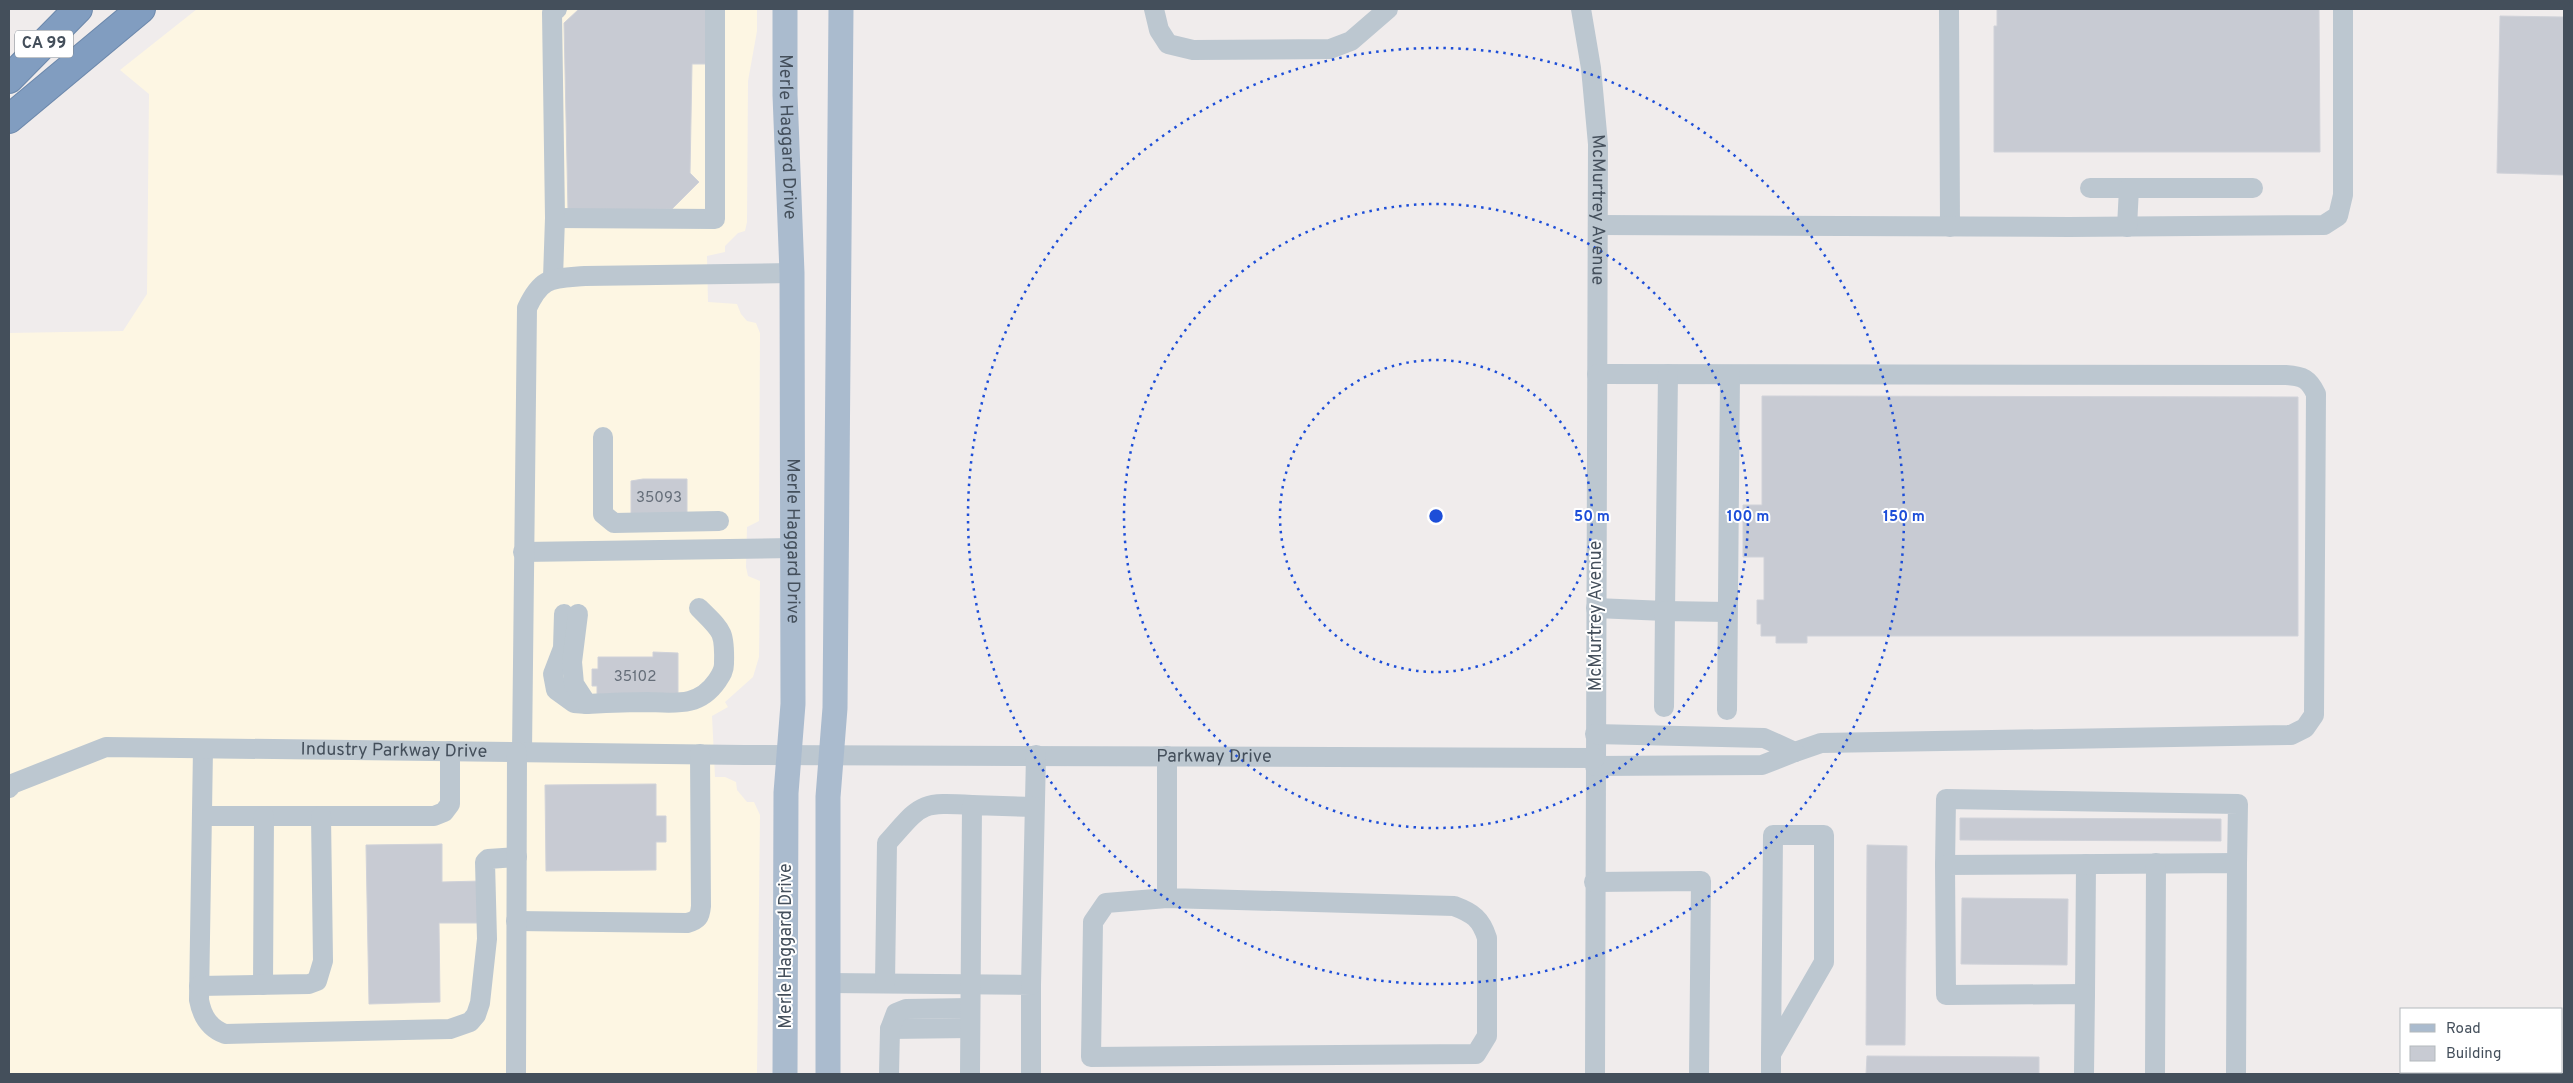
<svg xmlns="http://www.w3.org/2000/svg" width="2573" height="1083" font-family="Overpass,sans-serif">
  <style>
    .commercial { fill: #fdf6e3 }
    .building { fill: #c8cbd3; stroke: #d0d2d9 }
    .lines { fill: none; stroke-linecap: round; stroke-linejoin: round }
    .highway-casing { stroke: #6c88ab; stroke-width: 30 }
    .minor { stroke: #bcc7d0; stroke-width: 20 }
    .major { stroke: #aabbce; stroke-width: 25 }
    .highway { stroke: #819dc0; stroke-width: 28 }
    .ring { fill: none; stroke: #1d4ed8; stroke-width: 2.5; stroke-dasharray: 2.5 5 }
    .labels { text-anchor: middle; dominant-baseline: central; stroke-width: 4; stroke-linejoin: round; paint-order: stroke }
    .number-label { font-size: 15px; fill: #656e79 }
    .shield { fill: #fff; stroke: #7c848c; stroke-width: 1 }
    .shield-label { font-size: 16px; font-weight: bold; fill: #444f5b }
    .street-label { font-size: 18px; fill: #444f5b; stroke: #fff }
    .centre { fill: #1d4ed8; stroke: #fff; stroke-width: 2.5 }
    .ring-label { font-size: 15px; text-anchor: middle; font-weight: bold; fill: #1d4ed8; stroke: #fff; stroke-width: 4; stroke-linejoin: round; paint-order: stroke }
  </style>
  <rect width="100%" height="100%" fill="#f0ecec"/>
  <polygon class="commercial" points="197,9 757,9 757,31 748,81 747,222 745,231 738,233 725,246 725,252 707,256 708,302 737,304 741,314 747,321 756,323 760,333 759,521 747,527 746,567 748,576 760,581 759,657 753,677 725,702 728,707 712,716 715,777 725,777 736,782 737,790 747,802 754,802 760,815 757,1074 9,1074 9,333 123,331 147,294 149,94 120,70"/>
  <g class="building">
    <polygon points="579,9 706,9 706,64 692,64 690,173 699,182 672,209 568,210 564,23"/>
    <polygon points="1989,9 2319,9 2320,152 1994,152 1994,26 1997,26 1997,9"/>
    <polygon points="2500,16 2564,17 2564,175 2497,173"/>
    <polygon points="1762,396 2298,397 2298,636 1807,636 1807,643 1776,643 1776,636 1761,636 1761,624 1757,624 1757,600 1764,600 1764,557 1743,557 1743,505 1762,505"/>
    <polygon points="643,479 687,479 687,518 631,516 631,481"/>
    <polygon points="653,652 678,653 678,698 597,698 597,686 592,686 592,669 598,669 598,657 653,657"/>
    <polygon points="656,784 656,816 666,816 666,842 656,842 656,870 546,871 545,785"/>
    <polygon points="1960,818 2221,819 2221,841 1960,840"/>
    <polygon points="442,844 442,882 482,881 482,923 439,923 440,1002 369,1004 366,845"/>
    <polygon points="1867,845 1907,846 1905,1045 1866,1045"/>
    <polygon points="1962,898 2068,899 2067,965 1961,964"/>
    <polygon points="1867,1056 2039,1057 2039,1074 1866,1074"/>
  </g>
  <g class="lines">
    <defs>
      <g id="highway">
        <polyline points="9,79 78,9"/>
        <polyline points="9,119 141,9"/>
      </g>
    </defs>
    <use href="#highway" class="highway-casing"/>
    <g class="minor">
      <polyline points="1154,9 1159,30 1168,44 1193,50 1330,49 1351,41 1388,9"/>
      <path id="s1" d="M1581 9 1591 68 1598 144 1595 1074"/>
      <polyline points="1949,9 1950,227"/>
      <polyline points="2090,188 2129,188"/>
      <polyline points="555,218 715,219 715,9"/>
      <polyline points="1598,225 2069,227 2324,225 2338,216 2343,195 2343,9"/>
      <polyline points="2127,227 2129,188 2253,188"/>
      <polyline points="553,278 555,218 552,13 557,9"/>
      <path d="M1597 374 2286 375C2303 376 2309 379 2316 394L2314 715 2305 728 2291 735 1821 743 1795 752"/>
      <polyline points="603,437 603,514 614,523 719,521"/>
      <polyline points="523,552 792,548"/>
      <polyline points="1596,608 1665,611 1668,374"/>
      <polyline points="564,614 563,648 553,674 556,690 574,703 587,704"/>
      <path d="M578 614 572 662 574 684 587 704C607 703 628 702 648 702 676 703 699 707 717 681 721 675 724 671 724 664 725 631 722 631 699 608"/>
      <polyline points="1664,707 1665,611 1727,612"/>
      <polyline points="1727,710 1730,375"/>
      <polyline points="1595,734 1764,738 1795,752 1762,765 1595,766"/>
      <path d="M203 749 199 1000C202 1016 209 1028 225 1034L450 1029 470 1022 476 1015 480 1003 487 939 485 862 488 859 517 857"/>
      <path d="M522 752 527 308C542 276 551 279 585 276L792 273"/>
      <path d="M1167 756V898L1106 903 1093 922 1091 1057 1476 1054 1487 1036V938C1481 919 1473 913 1454 906L1167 898"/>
      <path id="s2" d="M9 788 12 784 106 747 744 755 1595 758"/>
      <polyline points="202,816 434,816 444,812 450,804 450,751"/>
      <polyline points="1945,865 1946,799 2238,804 2237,863"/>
      <polyline points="1594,882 1701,881 1699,1074"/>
      <path d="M516 921 687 923C698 920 700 917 701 906L700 754"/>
      <polyline points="829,983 1031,985 1031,1074"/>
      <path d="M885 983 887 843C922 804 918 802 972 805"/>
      <polyline points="263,985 264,816"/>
      <polyline points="1031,985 1036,755"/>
      <polyline points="199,986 309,984 317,981 323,961 321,816"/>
      <polyline points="2085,994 2086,864"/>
      <polyline points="890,1029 970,1028"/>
      <polyline points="1771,1054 1824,962 1824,835 1773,835 1771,1054 1771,1074"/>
      <polyline points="516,1074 517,752"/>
      <polyline points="889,1074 890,1029 896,1013 906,1009 970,1008"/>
      <polyline points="970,1074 972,805 1034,807"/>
      <polyline points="2084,1074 2085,994 1946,995 1945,865 2237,863 2236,1074"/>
      <polyline points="2155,1074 2156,863"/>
    </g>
    <g class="major">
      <path id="s3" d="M785 9V95L792 273 793 704 786 793 785 1074"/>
      <polyline points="828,1074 828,797 835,708 841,9"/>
    </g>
    <use href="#highway" class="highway"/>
  </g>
  <g class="ring">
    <circle cx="1436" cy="516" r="156"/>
    <circle cx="1436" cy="516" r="312"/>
    <circle cx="1436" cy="516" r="468"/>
  </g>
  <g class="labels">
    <g class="number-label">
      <text x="659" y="498">35093</text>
      <text x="635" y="677">35102</text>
    </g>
    <rect class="shield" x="15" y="30.5" width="58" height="27" rx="4"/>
    <g class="shield-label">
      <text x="44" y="44">CA 99</text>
    </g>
    <g class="street-label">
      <text stroke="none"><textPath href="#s3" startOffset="128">Merle Haggard Drive</textPath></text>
      <text stroke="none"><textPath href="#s1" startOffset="202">McMurtrey Avenue</textPath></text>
      <text stroke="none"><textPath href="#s3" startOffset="532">Merle Haggard Drive</textPath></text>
      <text transform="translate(1596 616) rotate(-90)">McMurtrey Avenue</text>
      <text stroke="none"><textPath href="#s2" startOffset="394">Industry Parkway Drive</textPath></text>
      <text stroke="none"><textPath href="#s2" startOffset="1214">Parkway Drive</textPath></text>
      <text transform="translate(786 946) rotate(-90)">Merle Haggard Drive</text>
    </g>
  </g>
  <circle cx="1436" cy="516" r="8" class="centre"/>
  <g class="ring-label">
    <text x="1592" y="521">50 m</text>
    <text x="1748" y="521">100 m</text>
    <text x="1904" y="521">150 m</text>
  </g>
  <rect width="2573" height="1083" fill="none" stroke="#444f5b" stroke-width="20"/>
  <rect x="2400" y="1008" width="162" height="65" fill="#ffffff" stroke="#b4b9bd"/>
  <rect x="2410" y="1024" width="25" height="8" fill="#aabbce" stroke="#b4b9bd"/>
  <text x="2446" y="1033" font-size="15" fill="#444f5b">Road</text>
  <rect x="2410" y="1046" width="25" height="15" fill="#c8cbd3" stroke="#b4b9bd"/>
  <text x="2446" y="1058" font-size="15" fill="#444f5b">Building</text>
</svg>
